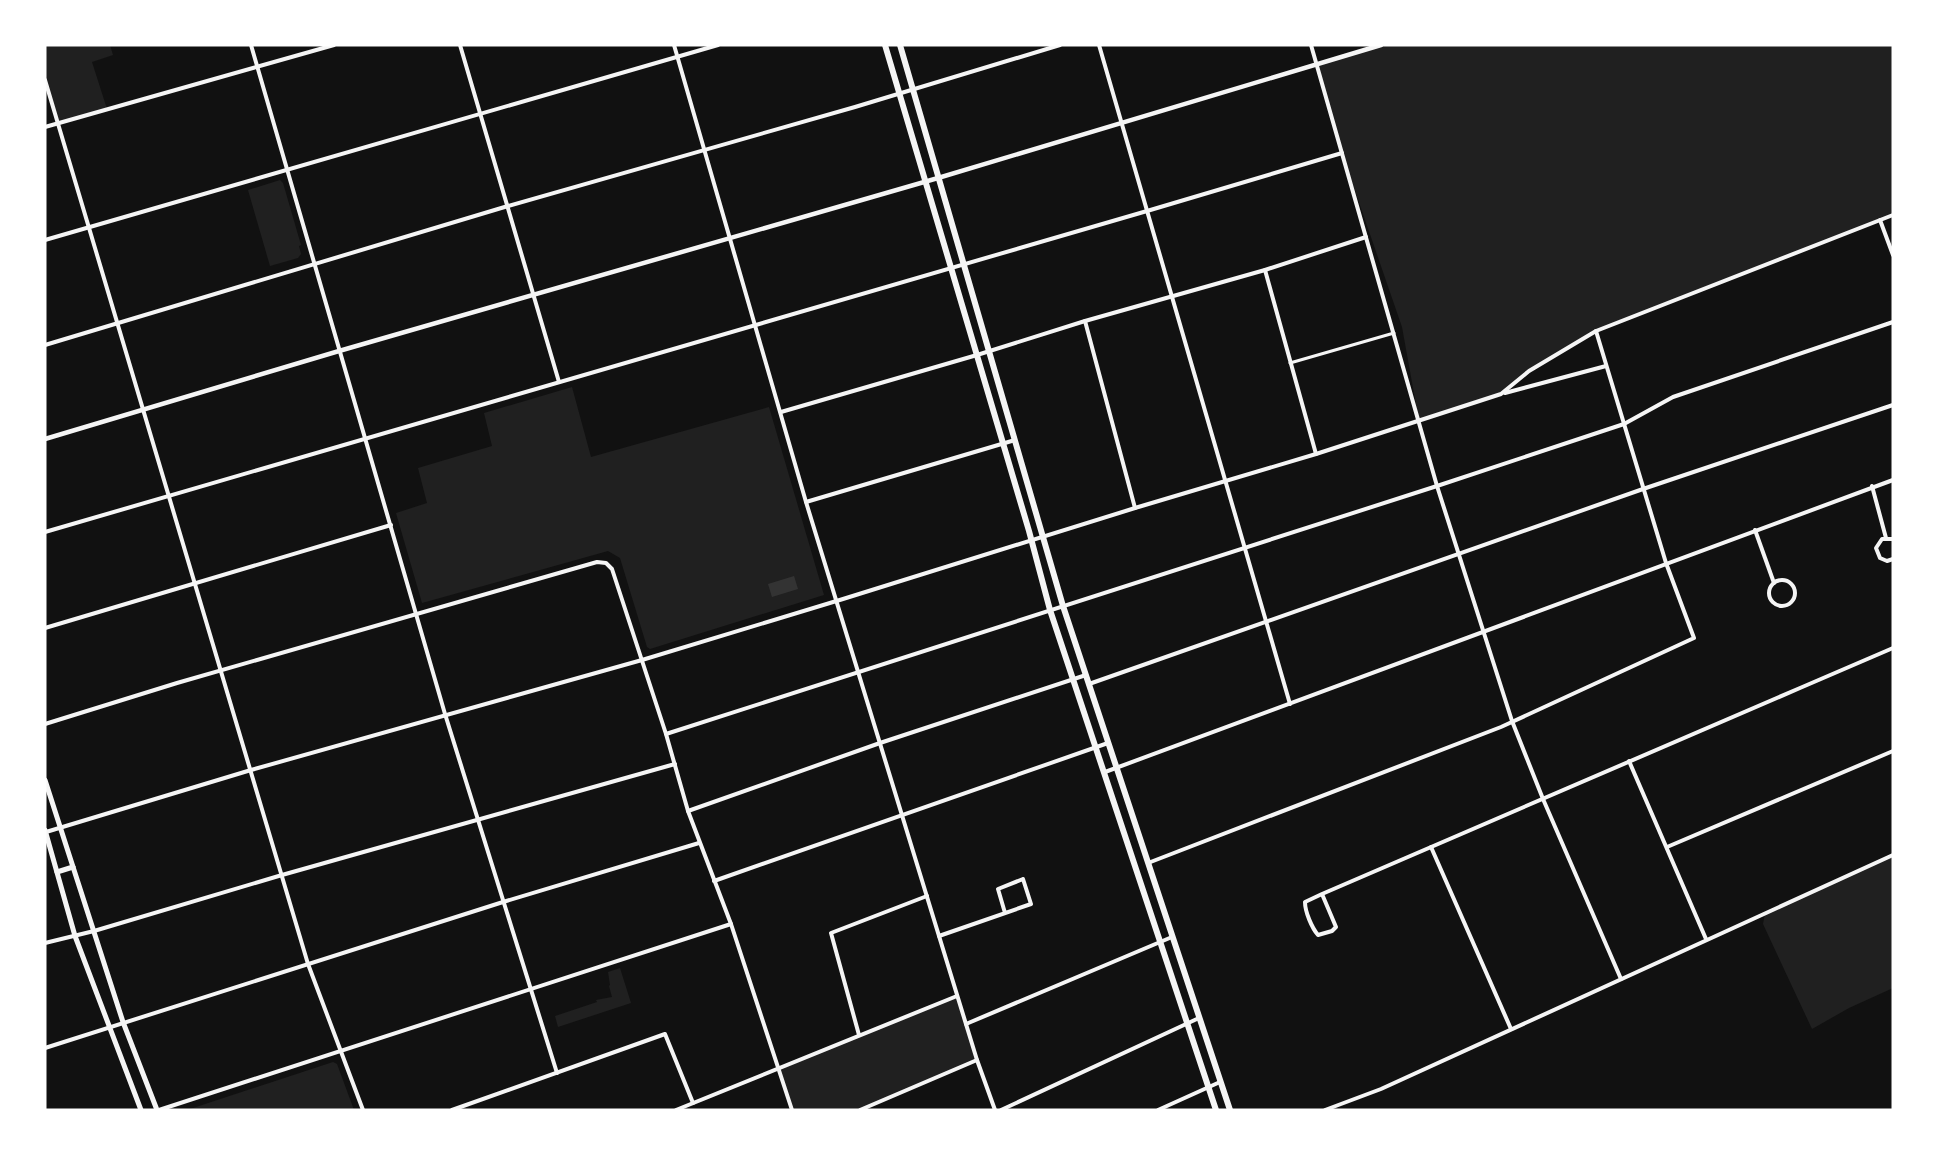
<svg xmlns="http://www.w3.org/2000/svg" width="1938" height="1155" font-family="'Titillium Web',sans-serif">
  <style>
    .green { fill: #202020 }
    .water { fill: #333 }
    .lines { fill: none; stroke-linecap: round; stroke-linejoin: round }
    .pedestrian { stroke: #f5f5f5; stroke-width: 3 }
    .minor { stroke: #f5f5f5; stroke-width: 4 }
    .tertiary { stroke: #f5f5f5; stroke-width: 4.5 }
    .secondary { stroke: #f5f5f5; stroke-width: 5 }
    .primary { stroke: #f5f5f5; stroke-width: 6 }
  </style>
  <rect width="100%" height="100%" fill="#111"/>
  <g class="green">
    <polygon points="45,45 110,45 113,55 92,62 107,109 58,123 45,80"/>
    <polygon points="1385,45 1893,45 1893,215 1596,331 1529,371 1501,394 1419,421 1402,327 1342,153 1316,64"/>
    <polygon points="280,180 283,183 301,245 299,246 301,254 298,258 270,266 248,190"/>
    <polygon points="572,387 591,457 769,407 824,595 650,649 647,647 620,558 608,551 422,603 396,513 427,503 418,468 492,446 484,413"/>
    <polygon points="1893,855 1893,988 1849,1008 1812,1029 1763,924 1765,913"/>
    <polygon points="620,968 631,1003 558,1027 555,1016 597,1002 596,1000 612,997 609,986 610,985 608,972"/>
    <polygon points="957,996 977,1060 860,1110 792,1110 777,1068"/>
    <polygon points="333,1062 337,1064 354,1110 187,1110"/>
  </g>
  <polygon class="water" points="794,576 798,589 772,597 768,584"/>
  <g class="lines">
    <polyline class="pedestrian" points="1290,363 1394,333"/>
    <g class="minor">
      <polyline points="251,45 445,714 557,1073"/>
      <polyline points="460,45 559,382"/>
      <polyline points="674,45 806,502 977,1060 995,1110"/>
      <polyline points="1099,45 1290,704"/>
      <polyline points="1311,45 1437,486 1512,721 1543,799 1621,979"/>
      <polyline points="45,80 308,964 363,1110"/>
      <polyline points="45,127 334,45"/>
      <polyline points="1880,220 1893,255"/>
      <polyline points="45,240 718,45"/>
      <polyline points="1265,270 1316,454"/>
      <polyline points="1085,321 1135,508"/>
      <polyline points="45,345 508,206 855,107 1060,45"/>
      <polyline points="1505,393 1606,366"/>
      <polyline points="781,412 977,355 1085,321 1265,270 1366,237"/>
      <polyline points="1872,486 1886,538"/>
      <polyline points="806,502 1015,440"/>
      <polyline points="1755,530 1774,583"/>
      <polyline points="45,532 1147,211 1342,153"/>
      <polyline points="1893,539 1882,539 1876,548 1880,558 1887,561 1893,559"/>
      <circle cx="1782" cy="593" r="13"/>
      <polyline points="45,628 391,525"/>
      <polyline points="1089,684 1643,489 1893,405"/>
      <polyline points="45,724 177,683 597,562 606,563 612,569 666,734 688,811 731,924 792,1110"/>
      <polyline points="666,734 1437,486 1624,424 1673,397 1893,322"/>
      <polyline points="1629,761 1706,939"/>
      <polyline points="1105,772 1893,480"/>
      <polyline points="688,811 880,743 1086,675"/>
      <polyline points="46,832 251,770 642,660 843,599 1135,508 1316,454 1501,394 1529,371 1596,331 1893,215"/>
      <polyline points="1431,847 1511,1029"/>
      <polyline points="1667,847 1893,751"/>
      <polyline points="1148,863 1501,727 1694,638 1666,563 1596,331"/>
      <polyline points="714,881 1108,743"/>
      <path d="M1322 894 1336 927 1332 931 1318 935C1312 928 1305 912 1305 902L1322 894 1800 688 1893 648"/>
      <polyline points="939,936 1031,904 1023,879 998,889 1005,913"/>
      <polyline points="45,943 94,931 282,875 675,764"/>
      <polyline points="966,1024 1172,937"/>
      <polyline points="859,1035 831,933 927,896"/>
      <polyline points="45,1048 503,902 699,843"/>
      <polyline points="159,1110 731,924"/>
      <polyline points="452,1110 665,1034 693,1103"/>
      <polyline points="676,1110 957,996"/>
      <polyline points="860,1110 977,1060"/>
      <polyline points="1001,1110 1199,1018"/>
      <polyline points="1158,1110 1220,1082"/>
      <polyline points="1325,1110 1381,1089 1893,855"/>
    </g>
    <polyline class="tertiary" points="45,439 339,351 938,178 1381,45"/>
    <g class="secondary">
      <polyline points="45,780 123,1022 157,1110"/>
      <polyline points="45,830 75,936 141,1110"/>
      <polyline points="57,872 73,867"/>
    </g>
    <g class="primary">
      <polyline points="885,45 1029,531 1050,610 1216,1110"/>
      <polyline points="900,45 1063,606 1230,1110"/>
    </g>
  </g>
  <rect width="1938" height="1155" fill="none" stroke="#ffffff" stroke-width="93"/>
</svg>
